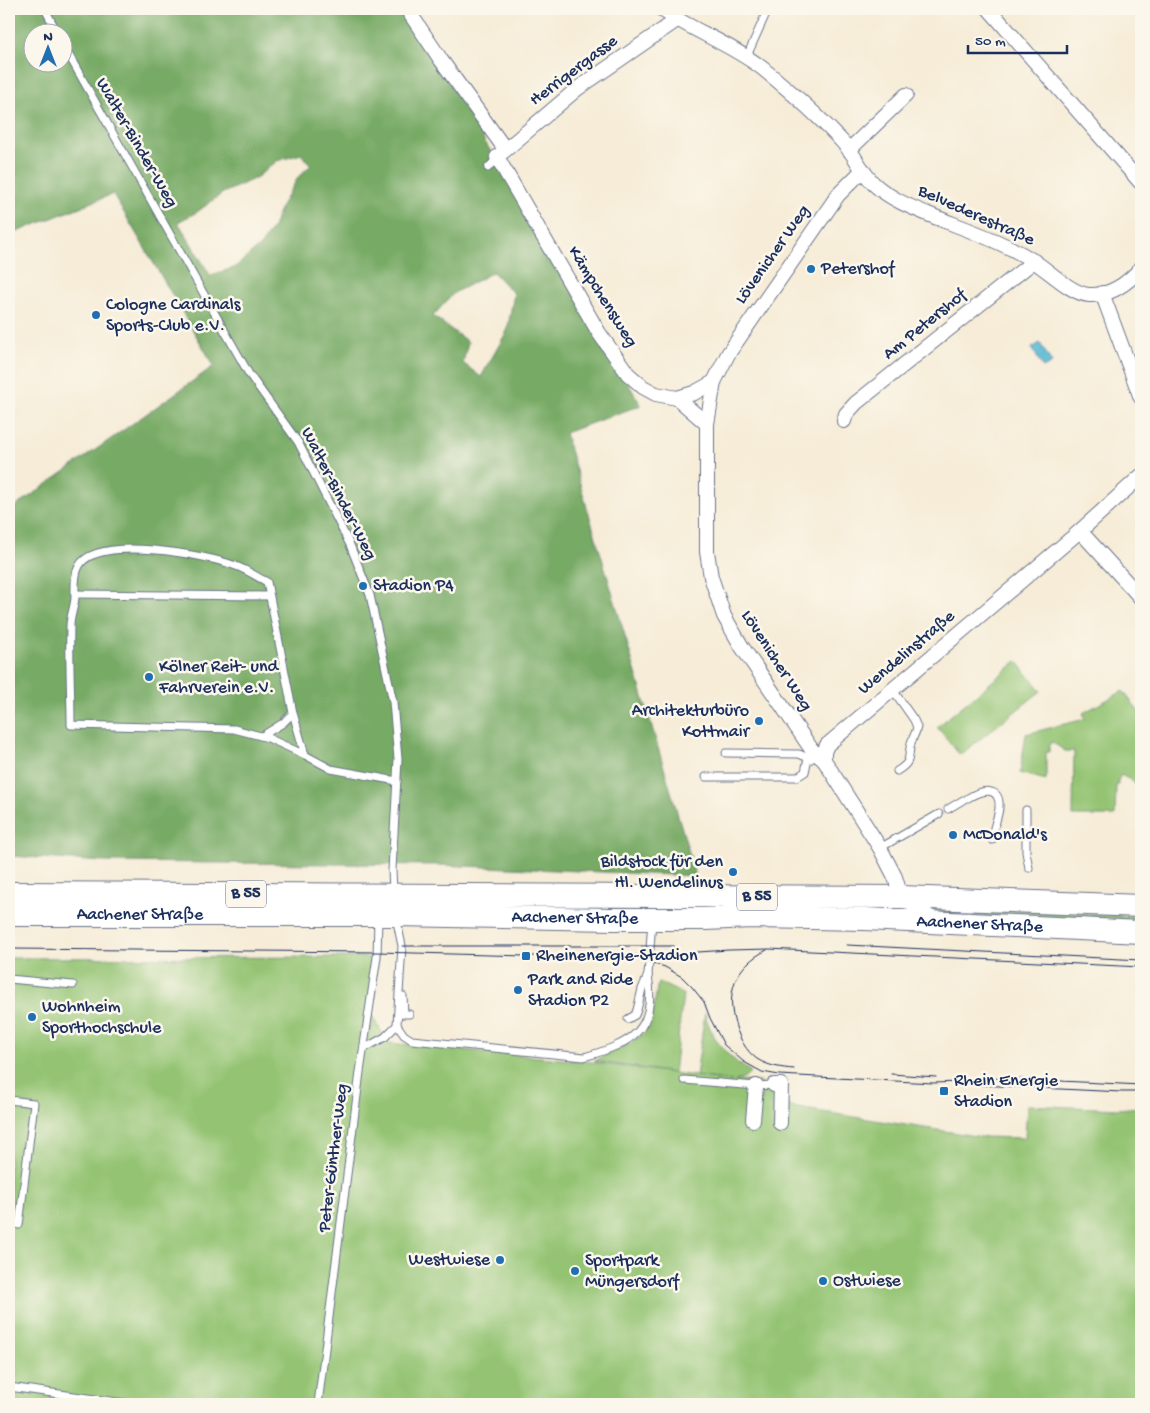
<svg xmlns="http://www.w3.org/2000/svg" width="1150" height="1413" font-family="'Gochi Hand',sans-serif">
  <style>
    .green { fill: #94c473; stroke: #587a68 }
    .forest { fill: #77aa65; stroke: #496c62; fill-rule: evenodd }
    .water { fill: #51b5d0; stroke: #367297 }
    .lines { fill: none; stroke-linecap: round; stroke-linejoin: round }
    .lane-casing { stroke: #687188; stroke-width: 9 }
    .street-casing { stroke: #687188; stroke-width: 16 }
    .primary-casing { stroke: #687188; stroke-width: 24 }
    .lane { stroke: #fff; stroke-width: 7 }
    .street { stroke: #fff; stroke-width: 14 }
    .primary { stroke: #fff; stroke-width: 22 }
    .tram { stroke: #1b2f5e; stroke-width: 1 }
    .poi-dot { fill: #1f6fb2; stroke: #fbf7ec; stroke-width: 2 }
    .labels { text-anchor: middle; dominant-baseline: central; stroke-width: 5; stroke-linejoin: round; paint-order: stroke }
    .shield { fill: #fbf7ec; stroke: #5e6b89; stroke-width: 1 }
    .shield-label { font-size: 16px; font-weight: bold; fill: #1b2f5e }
    .street-label { font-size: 18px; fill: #1b2f5e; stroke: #fbf7ec }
    .poi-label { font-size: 18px; fill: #1b2f5e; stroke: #fbf7ec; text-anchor: start }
  </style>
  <rect width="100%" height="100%" fill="#fbf7ec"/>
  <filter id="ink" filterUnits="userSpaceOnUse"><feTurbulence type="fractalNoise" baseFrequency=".02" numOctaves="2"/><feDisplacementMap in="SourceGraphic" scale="10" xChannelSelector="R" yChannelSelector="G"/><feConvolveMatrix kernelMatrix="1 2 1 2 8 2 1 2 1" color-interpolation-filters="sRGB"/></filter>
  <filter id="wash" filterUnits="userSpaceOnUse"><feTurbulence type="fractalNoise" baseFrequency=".0096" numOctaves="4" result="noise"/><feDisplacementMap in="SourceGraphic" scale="20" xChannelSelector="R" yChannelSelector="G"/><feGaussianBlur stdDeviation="1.12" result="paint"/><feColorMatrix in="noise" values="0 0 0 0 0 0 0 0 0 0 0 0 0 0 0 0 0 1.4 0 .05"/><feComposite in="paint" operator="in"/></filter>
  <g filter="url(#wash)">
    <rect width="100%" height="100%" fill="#f6ecd7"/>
    <g class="green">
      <polygon points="1017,661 1041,691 960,755 937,727"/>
      <polygon points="1123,691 1141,714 1141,784 1134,784 1134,782 1121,775 1118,780 1118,785 1116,785 1115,816 1073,816 1074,751 1065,751 1052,742 1049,746 1049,752 1046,752 1046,780 1020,773 1026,734 1085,719 1083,713"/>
      <polygon points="925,906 1141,916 1141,924 934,913"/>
      <path d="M377 957 370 1012 388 1043 583 1061 732 1081 696 1076 705 1013C711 1039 728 1058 751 1072L745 1078 735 1081 759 1082 791 1107 982 1137 1025 1138 1027 1105 1118 1109 1141 1107V1404H9V958Z"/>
      <path d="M658 982 683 994 674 1073 594 1061C610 1053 641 1041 651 1025Z"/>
    </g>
    <path class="forest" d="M9 9H403L484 140 641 405 565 433 696 876 438 865 104 862 9 856V511L214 366 113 194 9 235ZM32 32H62V62H32ZM301 154 311 165 299 176 282 204 273 227 261 245 234 268 210 275 178 222 197 212 223 193 256 178 277 161ZM493 272 514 294 507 331 481 377 463 363 468 342 433 316 454 293Z"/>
    <polygon class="water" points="1040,343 1052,363 1043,368 1032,348"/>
  </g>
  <g filter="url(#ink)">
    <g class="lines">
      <defs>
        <g id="lane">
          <polyline points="45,9 57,32"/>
          <polyline points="62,43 249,374 298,442 350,545 370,595 393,702 398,759 392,870 393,891"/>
          <polyline points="747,56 768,9"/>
          <polyline points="488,168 497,158"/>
          <polyline points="75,594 269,596"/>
          <path d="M893 690 914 720 917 727C916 733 913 737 911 743 907 758 913 761 897 771"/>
          <polyline points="262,736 283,723 293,713"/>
          <polyline points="726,753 799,754 811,759"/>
          <path d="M305 755 268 738 234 729 71 725C71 692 69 659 70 626 70 616 75 606 75 596 75 586 74 575 79 566 96 534 208 555 236 566 247 570 257 577 267 582L293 713 305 755 331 769 397 781"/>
          <polyline points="706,777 797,777 805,772 808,758"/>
          <path d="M968 798C981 790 1001 785 999 808 998 819 992 829 992 840"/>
          <polyline points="948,809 963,800"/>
          <polyline points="1026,810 1026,852 1029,868"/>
          <polyline points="880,848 939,814"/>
          <path d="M396 917 402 946 397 1025 404 1035 412 1040 584 1057C633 1043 657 1030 648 975"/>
          <polyline points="9,979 73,985"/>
          <polyline points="403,996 404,1014 409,1014"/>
          <polyline points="628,1019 635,1015 637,1010 642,989 648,975 652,921"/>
          <polyline points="365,1048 385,1037 397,1025"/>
          <polyline points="684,1080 756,1086 774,1085"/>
          <polyline points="9,1100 34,1103 19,1225"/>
          <polyline points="9,1387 132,1404"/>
          <polyline points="318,1404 360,1072 377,957 378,919"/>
        </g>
        <g id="street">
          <polyline points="407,9 441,60 505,149"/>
          <path d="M661 9C693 31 731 44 762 68 793 93 822 119 848 148 857 160 864 175 875 185 892 200 913 208 935 217 968 230 1004 242 1035 262 1049 271 1072 294 1089 295 1111 296 1128 283 1141 268"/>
          <polyline points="989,9 1141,183"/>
          <polyline points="677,20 577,89 497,157 599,333 628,374 643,387 656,394 677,398 694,393 714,382"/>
          <polyline points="849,150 906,95"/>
          <polyline points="1102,293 1141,398"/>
          <polyline points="677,398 707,424"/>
          <polyline points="844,421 846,414 856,403 1034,261"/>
          <polyline points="1080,531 1141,598"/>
          <polyline points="824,760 812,750 742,647 724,616 711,577 707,552 707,424 714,382 728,354 838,195 863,170"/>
          <polyline points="936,921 901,897 895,877 880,848 824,760 824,752 827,745 1080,531 1141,476"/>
          <polyline points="774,1085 781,1085 780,1123"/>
          <polyline points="753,1120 756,1086"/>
        </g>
        <g id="primary">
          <polyline points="9,893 901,897 1141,906"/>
          <path id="s1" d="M9 915H395L613 919H705L752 917 865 919 1141 932"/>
        </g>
      </defs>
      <use href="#lane" class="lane-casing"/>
      <use href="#street" class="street-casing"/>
      <use href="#primary" class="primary-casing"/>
      <use href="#lane" class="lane"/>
      <use href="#street" class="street"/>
      <use href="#primary" class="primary"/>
      <g class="tram">
        <polyline points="847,945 1141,960"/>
        <polyline points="402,946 674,946"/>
        <polyline points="9,949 377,952 526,956 651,955 729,950 769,949 1141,967"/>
        <path d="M767 950C734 966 725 993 736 1027 740 1039 746 1051 757 1059 768 1066 781 1068 794 1069"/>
        <polyline points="641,959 665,967 682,977 692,987 704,1002 710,1018 724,1045 744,1062 762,1072 779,1075 933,1083 960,1082 1000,1078 1141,1085"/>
        <polyline points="891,1074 936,1077"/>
        <polyline points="978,1085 1122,1092 1141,1092"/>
      </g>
    </g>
  </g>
  <g class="poi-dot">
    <circle cx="811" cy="269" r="5"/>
    <circle cx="96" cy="315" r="5"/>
    <circle cx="363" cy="586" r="5"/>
    <circle cx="149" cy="677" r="5"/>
    <circle cx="759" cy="721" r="5"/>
    <circle cx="953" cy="835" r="5"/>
    <circle cx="733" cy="872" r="5"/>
    <rect x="521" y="951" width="10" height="10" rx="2.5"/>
    <circle cx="518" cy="990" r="5"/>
    <circle cx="32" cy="1017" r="5"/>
    <rect x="939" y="1086" width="10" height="10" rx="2.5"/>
    <circle cx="500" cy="1260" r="5"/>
    <circle cx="575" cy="1271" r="5"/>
    <circle cx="823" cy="1281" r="5"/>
  </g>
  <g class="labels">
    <g class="shield">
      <rect x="226" y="880.5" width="40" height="27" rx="4"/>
      <rect x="737" y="883.5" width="40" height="27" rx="4"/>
    </g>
    <g class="shield-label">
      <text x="246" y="894">B 55</text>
      <text x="757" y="897">B 55</text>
    </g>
    <g class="street-label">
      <text transform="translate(574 71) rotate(-37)">Herrigergasse</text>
      <text transform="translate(136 143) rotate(60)">Walter-Binder-Weg</text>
      <text transform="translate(976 216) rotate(24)">Belvederestraße</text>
      <text transform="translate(773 255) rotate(-55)">Lövenicher Weg</text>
      <text transform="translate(602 297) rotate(58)">Kämpchensweg</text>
      <text transform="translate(925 325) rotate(-39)">Am Petershof</text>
      <text transform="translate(338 494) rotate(63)">Walter-Binder-Weg</text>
      <text transform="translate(907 653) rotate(-40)">Wendelinstraße</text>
      <text transform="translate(776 661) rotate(57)">Lövenicher Weg</text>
      <text stroke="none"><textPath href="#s1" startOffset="131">Aachener Straße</textPath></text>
      <text stroke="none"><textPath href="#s1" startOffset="566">Aachener Straße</textPath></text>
      <text stroke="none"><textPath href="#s1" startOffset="971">Aachener Straße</textPath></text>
      <text transform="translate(334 1158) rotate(-83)">Peter-Günther-Weg</text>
    </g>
    <g class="poi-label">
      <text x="821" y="269">Petershof</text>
      <text x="106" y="305">Cologne Cardinals<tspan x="106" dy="21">Sports-Club e.V.</tspan></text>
      <text x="373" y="586">Stadion P4</text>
      <text x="159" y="667">Kölner Reit- und<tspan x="159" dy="21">Fahrverein e.V.</tspan></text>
      <text x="749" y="711" text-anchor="end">Architekturbüro<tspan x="749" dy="21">Kottmair</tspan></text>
      <text x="963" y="835">McDonald's</text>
      <text x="723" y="862" text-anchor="end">Bildstock für den<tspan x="723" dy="21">Hl. Wendelinus</tspan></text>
      <text x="536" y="956">Rheinenergie-Stadion</text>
      <text x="528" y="980">Park and Ride<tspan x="528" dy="21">Stadion P2</tspan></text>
      <text x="42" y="1007">Wohnheim<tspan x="42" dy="21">Sporthochschule</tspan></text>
      <text x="954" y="1081">Rhein Energie<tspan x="954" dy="21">Stadion</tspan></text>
      <text x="490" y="1260" text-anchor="end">Westwiese</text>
      <text x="585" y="1261">Sportpark<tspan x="585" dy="21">Müngersdorf</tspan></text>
      <text x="833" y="1281">Ostwiese</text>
    </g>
  </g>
  <rect width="1150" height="1413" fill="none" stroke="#fbf7ec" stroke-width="30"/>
  <g transform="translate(48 48)"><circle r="24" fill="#fbf7ec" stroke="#a1a7b3"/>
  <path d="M0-4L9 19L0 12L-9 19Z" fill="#1f6fb2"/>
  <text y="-8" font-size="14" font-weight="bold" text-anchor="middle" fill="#1b2f5e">N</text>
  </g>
  <path d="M968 45v8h99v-8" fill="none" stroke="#1b2f5e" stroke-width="2.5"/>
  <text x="975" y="45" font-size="15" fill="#1b2f5e" stroke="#fbf7ec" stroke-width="4" paint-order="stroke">50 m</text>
</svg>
